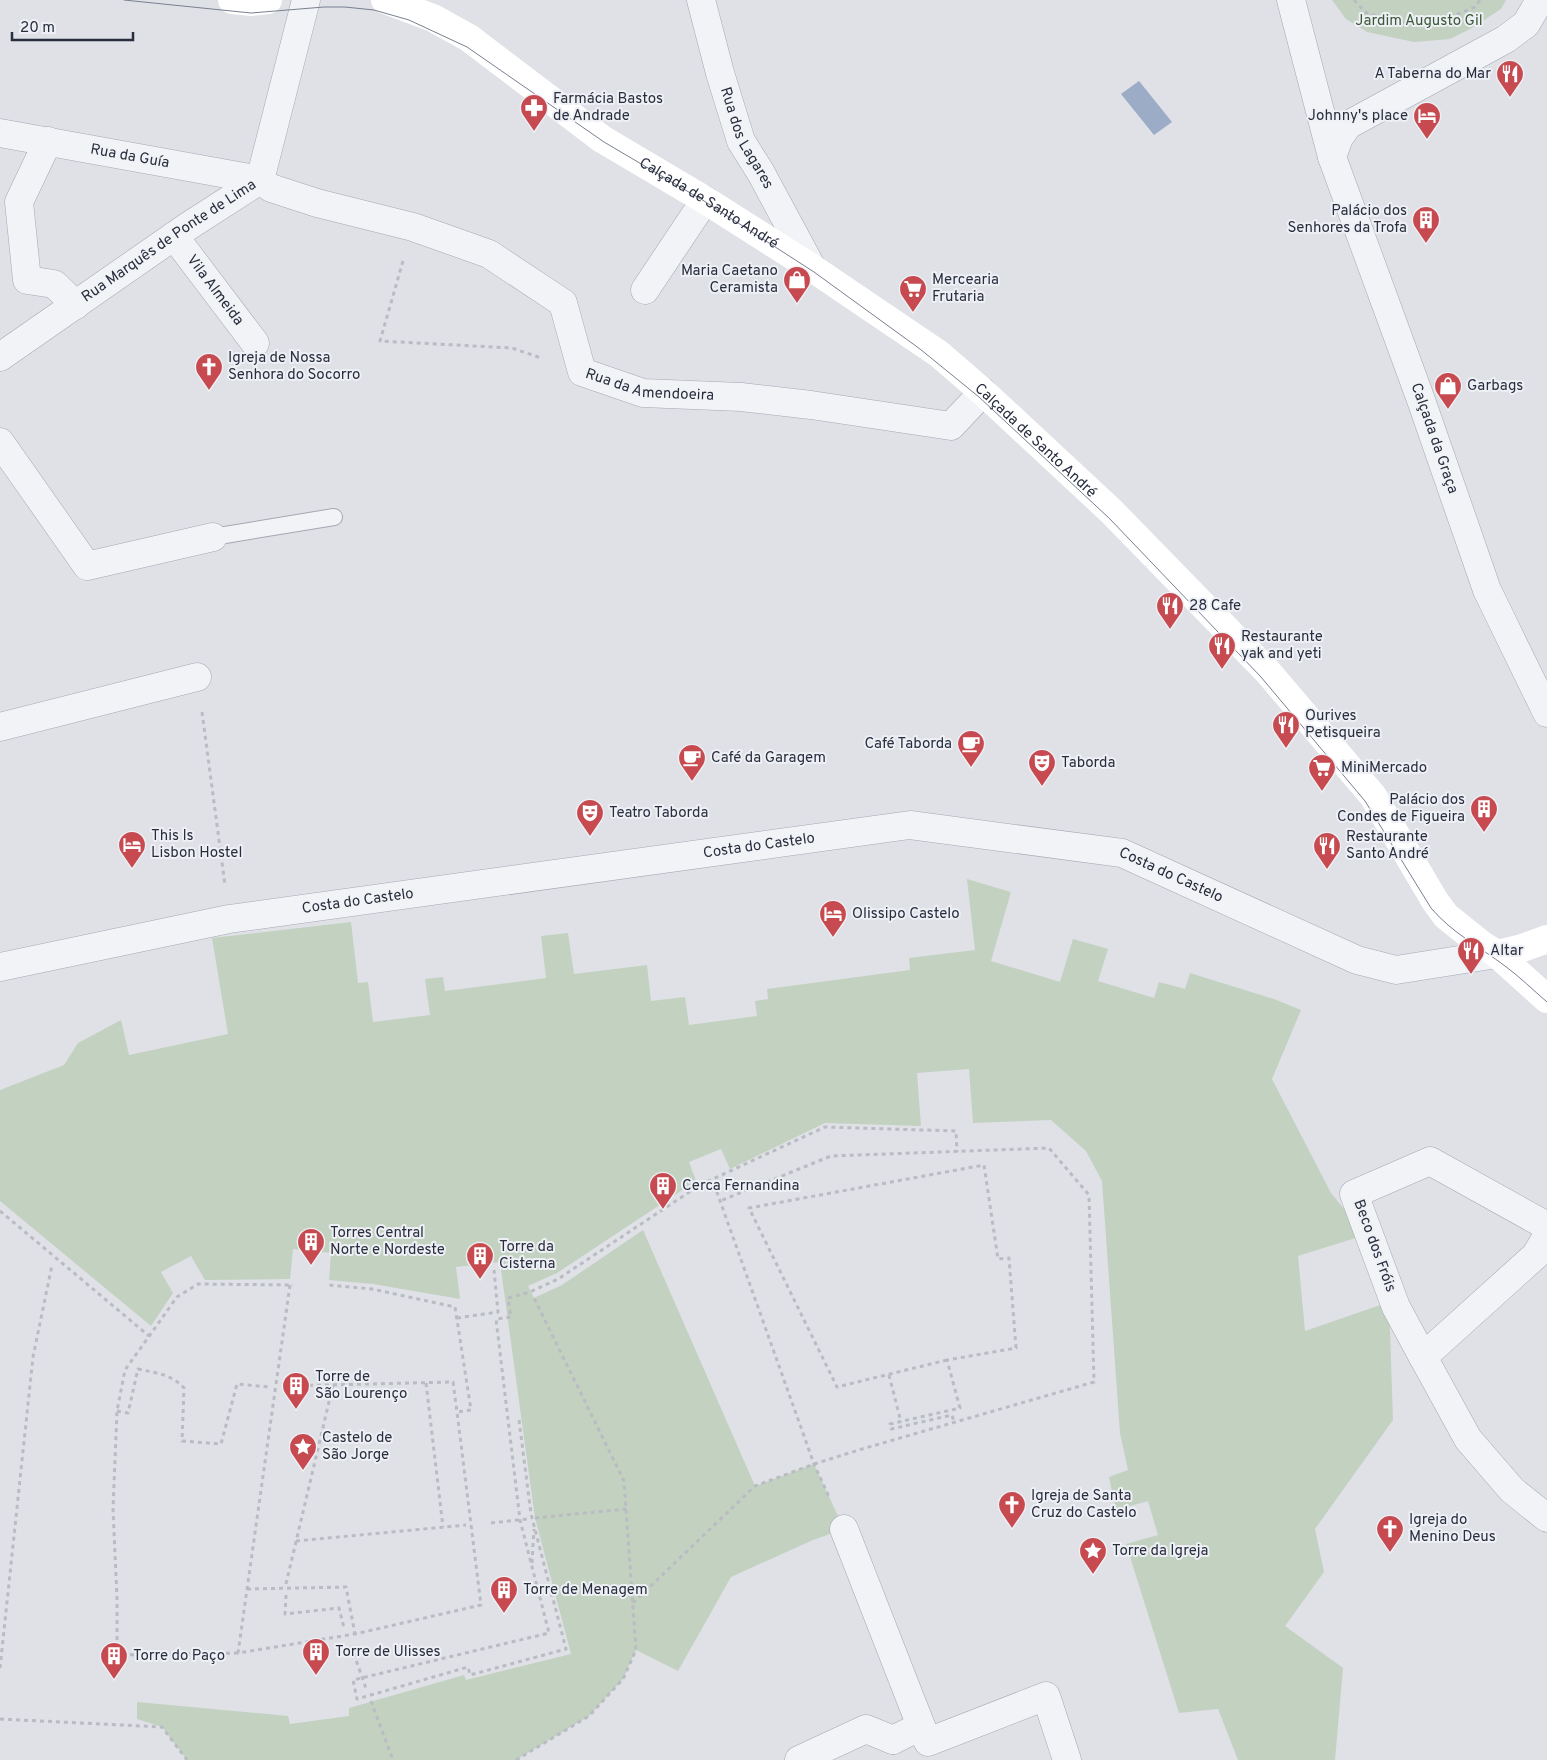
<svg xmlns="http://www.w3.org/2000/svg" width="1547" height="1760" font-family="Overpass,sans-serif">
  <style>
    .green { fill: #c3d1c1 }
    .water { fill: #9cabc6 }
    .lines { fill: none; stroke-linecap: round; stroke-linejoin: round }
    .lane-casing { stroke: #a5a8b1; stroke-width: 18 }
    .street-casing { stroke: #a5a8b1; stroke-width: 29 }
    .path { stroke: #b9bcc2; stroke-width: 3; stroke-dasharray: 4 4; stroke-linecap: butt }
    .lane { stroke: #f1f3f6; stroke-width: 16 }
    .street { stroke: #f1f3f6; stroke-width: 28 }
    .secondary { stroke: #fff; stroke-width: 28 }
    .tram { stroke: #797f90; stroke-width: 1 }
    .labels { text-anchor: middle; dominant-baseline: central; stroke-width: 4; stroke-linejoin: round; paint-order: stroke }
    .park-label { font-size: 15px; fill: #395937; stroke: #eef0f5 }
    .poi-label { font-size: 15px; fill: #292e3e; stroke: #eef0f5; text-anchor: start }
    .street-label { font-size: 15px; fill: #292e3e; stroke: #eef0f5 }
  </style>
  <rect width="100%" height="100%" fill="#dfe1e7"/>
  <g class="green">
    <polygon points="1332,0 1506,0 1501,9 1472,28 1450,39 1414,42 1367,32 1346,19"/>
    <polygon points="967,879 1011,892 991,961 1060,982 1073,939 1108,949 1098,981 1154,998 1159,982 1185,989 1190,973 1274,999 1301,1010 1272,1079 1331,1193 1365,1235 1298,1256 1305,1331 1389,1302 1393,1420 1315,1529 1324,1572 1285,1626 1343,1668 1335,1760 1238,1760 1218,1709 1179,1713 1126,1544 1158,1535 1148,1501 1116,1510 1109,1477 1128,1470 1120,1433 1102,1181 1086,1151 1051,1120 973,1123 969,1069 917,1073 921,1126 825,1123 730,1169 721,1149 689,1162 696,1181 557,1273 528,1286 534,1298 562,1285 643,1230 755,1486 814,1464 844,1529 813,1540 731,1577 678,1671 636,1650 623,1679 589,1716 516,1760 187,1760 162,1727 137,1719 137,1702 288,1716 290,1724 349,1716 349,1708 464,1675 466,1680 571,1654 535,1518 500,1262 456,1267 460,1299 373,1284 329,1280 331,1253 293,1249 290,1279 205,1280 191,1256 161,1272 173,1293 151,1326 0,1201 0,1090 64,1065 78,1043 121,1020 129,1055 228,1034 212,938 351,922 358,983 368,982 373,1022 430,1015 425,979 443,977 445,991 546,978 541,936 568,933 574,974 647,965 651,1001 685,997 689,1025 757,1016 755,1001 768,999 767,989 910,970 909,958 975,950"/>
  </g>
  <polygon class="water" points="1139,81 1172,122 1154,135 1121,94"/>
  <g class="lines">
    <defs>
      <polyline id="lane" points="213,537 334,517"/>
      <g id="street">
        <path id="s1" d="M701 0 720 73 741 141 761 173 812 268"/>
        <polyline points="1291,0 1332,157"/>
        <path id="s2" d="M1540 0 1526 24 1506 39 1348 125 1339 138 1332 157 1421 400 1487 590 1547 713"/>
        <path id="s3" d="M0 133 260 180 271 188 317 203 413 227 489 254 563 303 582 372 643 393 741 397 811 405 951 426 983 392"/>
        <polyline points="48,141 19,202 27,280 54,284 76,305"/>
        <path id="s4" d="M174 236 255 343"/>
        <polyline points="645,290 705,200"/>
        <path id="s5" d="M0 357 187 227 260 180 306 0"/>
        <polyline points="0,442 87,566 213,537"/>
        <polyline points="0,727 197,677"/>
        <path id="s6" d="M0 967 229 919 910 825 1122 853 1357 960 1396 970 1497 954"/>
        <polyline points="1547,1236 1536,1255 1423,1357 1468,1439 1512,1490 1547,1518"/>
        <polyline points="1423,1357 1396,1307 1354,1194 1430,1161 1547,1226"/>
        <polyline points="844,1529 921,1726"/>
        <polyline points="893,1740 921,1726 928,1742 1046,1696 1067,1760"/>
        <polyline points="799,1760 866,1729 893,1740"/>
      </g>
    </defs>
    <use href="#lane" class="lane-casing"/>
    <use href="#street" class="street-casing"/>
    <g class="path">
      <polyline points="1354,0 1365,12 1392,21 1428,26 1475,7 1480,0"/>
      <polyline points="403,261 380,341 512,348 541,358"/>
      <polyline points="202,712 225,885"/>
      <polyline points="714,1184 814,1464 830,1499"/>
      <polyline points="0,1211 149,1336"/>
      <polyline points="290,1285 238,1653 355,1634 481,1605 457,1412 471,1410 455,1307 372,1289 329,1285"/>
      <polyline points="457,1318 498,1312 494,1270"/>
      <polyline points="947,1360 837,1387 749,1208 984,1165 998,1259 1009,1258 1016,1348 947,1360 960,1408 890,1424 891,1429 952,1415 954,1422"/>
      <polyline points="889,1375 901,1422"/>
      <polyline points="426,1383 443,1527"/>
      <polyline points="285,1386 453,1382 457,1412"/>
      <path d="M117 1411 128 1413 138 1369C156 1373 171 1374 184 1388L182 1441 221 1444 237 1384 269 1387"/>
      <polyline points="519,1420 531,1514 566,1649 470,1675 468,1667 357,1699 353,1680 549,1633 520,1520 496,1319 511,1317 508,1298 530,1292 558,1279 700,1185 825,1127 956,1131 957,1152"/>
      <polyline points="535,1518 626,1509"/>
      <polyline points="491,1523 527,1519"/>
      <polyline points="296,1541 466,1525"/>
      <polyline points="532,1563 534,1529"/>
      <polyline points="286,1584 333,1385"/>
      <polyline points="247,1589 346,1587 355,1634"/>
      <polyline points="286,1595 285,1614 339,1608 344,1628"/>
      <polyline points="633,1603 755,1486 814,1464 862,1449 1094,1382 1089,1195 1049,1148 831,1156 720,1201"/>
      <polyline points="351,1646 367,1691"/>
      <polyline points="238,1653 117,1655 117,1598 113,1509 117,1411 125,1370 177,1297 198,1284 293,1285"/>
      <polyline points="0,1668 33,1357 52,1265"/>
      <polyline points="371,1701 393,1760"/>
      <polyline points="0,1719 162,1727 187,1760"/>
      <polyline points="516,1760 589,1716 623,1679 636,1650 624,1481 534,1298"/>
    </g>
    <use href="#lane" class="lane"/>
    <use href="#street" class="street"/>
    <g class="secondary">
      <polyline points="232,0 252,2 268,0"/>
      <path id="s7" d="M385 0 433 18 469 38 602 139 705 200 812 268 939 354 983 392 1111 511 1268 672 1373 796 1435 901 1446 916 1481 944 1497 954 1547 999"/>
      <polyline points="1497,954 1522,948 1547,939"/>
    </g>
    <path class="tram" d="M124 0 251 13 324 7H345L374 10 409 20 467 47 604 142 704 201 814 272 920 349 979 397 1110 519 1261 677 1365 801 1431 908C1452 933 1480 947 1505 966 1520 977 1533 990 1547 1002"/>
  </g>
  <defs>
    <symbol id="restaurant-pin" viewBox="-11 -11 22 30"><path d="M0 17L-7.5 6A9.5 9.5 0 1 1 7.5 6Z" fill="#c64a4f" stroke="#eef0f5"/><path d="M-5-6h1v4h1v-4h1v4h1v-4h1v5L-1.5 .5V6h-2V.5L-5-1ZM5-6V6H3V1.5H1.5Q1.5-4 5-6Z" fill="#fff"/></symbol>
    <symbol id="pharmacy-pin" viewBox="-11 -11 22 30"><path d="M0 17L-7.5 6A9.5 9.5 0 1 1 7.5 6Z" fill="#c64a4f" stroke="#eef0f5"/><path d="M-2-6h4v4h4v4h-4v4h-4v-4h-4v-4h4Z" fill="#fff"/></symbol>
    <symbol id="hotel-pin" viewBox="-11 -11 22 30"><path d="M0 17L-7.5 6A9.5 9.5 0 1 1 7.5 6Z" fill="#c64a4f" stroke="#eef0f5"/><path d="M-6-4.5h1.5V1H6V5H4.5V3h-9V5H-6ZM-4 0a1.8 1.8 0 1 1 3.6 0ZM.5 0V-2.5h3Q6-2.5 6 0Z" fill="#fff"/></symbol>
    <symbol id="building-pin" viewBox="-11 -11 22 30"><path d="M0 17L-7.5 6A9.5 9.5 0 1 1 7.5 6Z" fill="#c64a4f" stroke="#eef0f5"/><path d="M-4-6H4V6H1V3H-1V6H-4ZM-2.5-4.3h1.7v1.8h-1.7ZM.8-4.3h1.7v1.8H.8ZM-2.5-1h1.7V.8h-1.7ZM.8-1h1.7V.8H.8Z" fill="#fff"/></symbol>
    <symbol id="shop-pin" viewBox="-11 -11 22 30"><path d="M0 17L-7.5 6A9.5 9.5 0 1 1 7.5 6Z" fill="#c64a4f" stroke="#eef0f5"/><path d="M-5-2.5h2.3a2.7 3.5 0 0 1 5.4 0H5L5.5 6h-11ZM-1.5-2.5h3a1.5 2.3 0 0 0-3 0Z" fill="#fff"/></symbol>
    <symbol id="supermarket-pin" viewBox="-11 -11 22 30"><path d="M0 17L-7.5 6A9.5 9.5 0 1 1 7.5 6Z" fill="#c64a4f" stroke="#eef0f5"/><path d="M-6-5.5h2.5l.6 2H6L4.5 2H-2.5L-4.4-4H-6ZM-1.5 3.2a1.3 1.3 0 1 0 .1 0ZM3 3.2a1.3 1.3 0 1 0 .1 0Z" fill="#fff"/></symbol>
    <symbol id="church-pin" viewBox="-11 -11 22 30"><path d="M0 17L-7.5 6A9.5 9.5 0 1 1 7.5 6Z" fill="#c64a4f" stroke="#eef0f5"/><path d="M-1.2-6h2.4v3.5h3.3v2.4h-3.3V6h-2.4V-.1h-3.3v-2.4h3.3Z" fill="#fff"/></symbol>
    <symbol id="cafe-pin" viewBox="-11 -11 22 30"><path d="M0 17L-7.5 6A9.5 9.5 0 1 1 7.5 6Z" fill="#c64a4f" stroke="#eef0f5"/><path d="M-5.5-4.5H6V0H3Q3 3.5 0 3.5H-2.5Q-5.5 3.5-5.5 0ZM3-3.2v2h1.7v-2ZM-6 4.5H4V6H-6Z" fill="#fff"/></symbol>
    <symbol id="theatre-pin" viewBox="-11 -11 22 30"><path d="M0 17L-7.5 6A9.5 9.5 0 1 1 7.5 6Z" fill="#c64a4f" stroke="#eef0f5"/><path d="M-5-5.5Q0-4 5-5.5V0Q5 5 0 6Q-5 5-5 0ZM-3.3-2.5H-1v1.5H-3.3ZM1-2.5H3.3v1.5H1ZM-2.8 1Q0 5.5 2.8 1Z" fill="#fff"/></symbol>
    <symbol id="sight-pin" viewBox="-11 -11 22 30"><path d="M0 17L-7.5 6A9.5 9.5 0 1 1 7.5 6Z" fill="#c64a4f" stroke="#eef0f5"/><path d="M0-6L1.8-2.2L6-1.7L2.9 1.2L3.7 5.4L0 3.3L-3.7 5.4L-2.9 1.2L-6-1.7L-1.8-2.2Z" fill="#fff"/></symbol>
  </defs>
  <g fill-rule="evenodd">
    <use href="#restaurant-pin" x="1494" y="58" width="32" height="43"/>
    <use href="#pharmacy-pin" x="518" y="92" width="32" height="43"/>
    <use href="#hotel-pin" x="1411" y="100" width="32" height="43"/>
    <use href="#building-pin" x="1410" y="204" width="32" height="43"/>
    <use href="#shop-pin" x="781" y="264" width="32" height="43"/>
    <use href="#supermarket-pin" x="897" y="273" width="32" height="43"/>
    <use href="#church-pin" x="193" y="351" width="32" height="43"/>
    <use href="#shop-pin" x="1432" y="370" width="32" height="43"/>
    <use href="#restaurant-pin" x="1154" y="590" width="32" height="43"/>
    <use href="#restaurant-pin" x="1206" y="630" width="32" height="43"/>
    <use href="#restaurant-pin" x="1270" y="709" width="32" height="43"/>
    <use href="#cafe-pin" x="955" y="728" width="32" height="43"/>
    <use href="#cafe-pin" x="676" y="742" width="32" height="43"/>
    <use href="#theatre-pin" x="1026" y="747" width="32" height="43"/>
    <use href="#supermarket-pin" x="1306" y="752" width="32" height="43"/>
    <use href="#building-pin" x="1468" y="793" width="32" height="43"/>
    <use href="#theatre-pin" x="574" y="797" width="32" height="43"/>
    <use href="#hotel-pin" x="116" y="829" width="32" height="43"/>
    <use href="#restaurant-pin" x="1311" y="830" width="32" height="43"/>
    <use href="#hotel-pin" x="817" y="898" width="32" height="43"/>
    <use href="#restaurant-pin" x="1455" y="935" width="32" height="43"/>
    <use href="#building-pin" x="647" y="1170" width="32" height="43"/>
    <use href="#building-pin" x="295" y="1226" width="32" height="43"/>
    <use href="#building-pin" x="464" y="1240" width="32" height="43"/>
    <use href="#building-pin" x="280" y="1370" width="32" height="43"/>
    <use href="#sight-pin" x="287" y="1431" width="32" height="43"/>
    <use href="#church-pin" x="996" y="1489" width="32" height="43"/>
    <use href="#church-pin" x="1374" y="1513" width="32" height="43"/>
    <use href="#sight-pin" x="1077" y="1535" width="32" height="43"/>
    <use href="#building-pin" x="488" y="1574" width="32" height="43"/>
    <use href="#building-pin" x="300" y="1636" width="32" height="43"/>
    <use href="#building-pin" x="98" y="1640" width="32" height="43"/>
  </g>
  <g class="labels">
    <g class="park-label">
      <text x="1419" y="21">Jardim Augusto Gil</text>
    </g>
    <g class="poi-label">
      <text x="1491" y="74" text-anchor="end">A Taberna do Mar</text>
      <text x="553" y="99">Farmácia Bastos<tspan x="553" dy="17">de Andrade</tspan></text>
      <text x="1408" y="116" text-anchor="end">Johnny's place</text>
      <text x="1407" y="211" text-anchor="end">Palácio dos<tspan x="1407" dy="17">Senhores da Trofa</tspan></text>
      <text x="778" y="271" text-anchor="end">Maria Caetano<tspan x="778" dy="17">Ceramista</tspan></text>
      <text x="932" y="280">Mercearia<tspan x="932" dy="17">Frutaria</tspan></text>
      <text x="228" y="358">Igreja de Nossa<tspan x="228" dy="17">Senhora do Socorro</tspan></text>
      <text x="1467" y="386">Garbags</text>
      <text x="1189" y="606">28 Cafe</text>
      <text x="1241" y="637">Restaurante<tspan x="1241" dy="17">yak and yeti</tspan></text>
      <text x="1305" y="716">Ourives<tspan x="1305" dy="17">Petisqueira</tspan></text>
      <text x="952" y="744" text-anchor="end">Café Taborda</text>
      <text x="711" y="758">Café da Garagem</text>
      <text x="1061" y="763">Taborda</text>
      <text x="1341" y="768">MiniMercado</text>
      <text x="1465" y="800" text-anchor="end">Palácio dos<tspan x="1465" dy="17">Condes de Figueira</tspan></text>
      <text x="609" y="813">Teatro Taborda</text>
      <text x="151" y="836">This Is<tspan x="151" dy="17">Lisbon Hostel</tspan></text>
      <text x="1346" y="837">Restaurante<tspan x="1346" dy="17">Santo André</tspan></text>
      <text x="852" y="914">Olissipo Castelo</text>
      <text x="1490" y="951">Altar</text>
      <text x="682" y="1186">Cerca Fernandina</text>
      <text x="330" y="1233">Torres Central<tspan x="330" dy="17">Norte e Nordeste</tspan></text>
      <text x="499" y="1247">Torre da<tspan x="499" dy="17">Cisterna</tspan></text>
      <text x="315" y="1377">Torre de<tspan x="315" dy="17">São Lourenço</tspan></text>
      <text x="322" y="1438">Castelo de<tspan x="322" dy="17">São Jorge</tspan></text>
      <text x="1031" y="1496">Igreja de Santa<tspan x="1031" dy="17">Cruz do Castelo</tspan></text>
      <text x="1409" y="1520">Igreja do<tspan x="1409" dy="17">Menino Deus</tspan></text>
      <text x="1112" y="1551">Torre da Igreja</text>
      <text x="523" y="1590">Torre de Menagem</text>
      <text x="335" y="1652">Torre de Ulisses</text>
      <text x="133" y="1656">Torre do Paço</text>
    </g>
    <g class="street-label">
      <text stroke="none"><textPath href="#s1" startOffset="146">Rua dos Lagares</textPath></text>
      <text stroke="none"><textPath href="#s3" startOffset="132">Rua da Guía</textPath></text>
      <text stroke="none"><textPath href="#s7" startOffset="384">Calçada de Santo André</textPath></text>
      <text stroke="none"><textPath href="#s5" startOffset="205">Rua Marquês de Ponte de Lima</textPath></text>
      <text stroke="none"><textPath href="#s4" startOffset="68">Vila Almeida</textPath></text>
      <text stroke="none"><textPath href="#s3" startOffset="736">Rua da Amendoeira</textPath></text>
      <text stroke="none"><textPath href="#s2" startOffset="568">Calçada da Graça</textPath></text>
      <text stroke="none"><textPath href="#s7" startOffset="789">Calçada de Santo André</textPath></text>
      <text stroke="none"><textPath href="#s6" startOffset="769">Costa do Castelo</textPath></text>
      <text stroke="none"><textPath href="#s6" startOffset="1189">Costa do Castelo</textPath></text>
      <text stroke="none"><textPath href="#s6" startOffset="364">Costa do Castelo</textPath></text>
      <text transform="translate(1374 1246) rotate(70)">Beco dos Fróis</text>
    </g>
  </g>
  <path d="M12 32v8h121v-8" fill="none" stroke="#292e3e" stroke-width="2.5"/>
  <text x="20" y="32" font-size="15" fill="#292e3e" stroke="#eef0f5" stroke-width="4" paint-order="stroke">20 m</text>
</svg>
